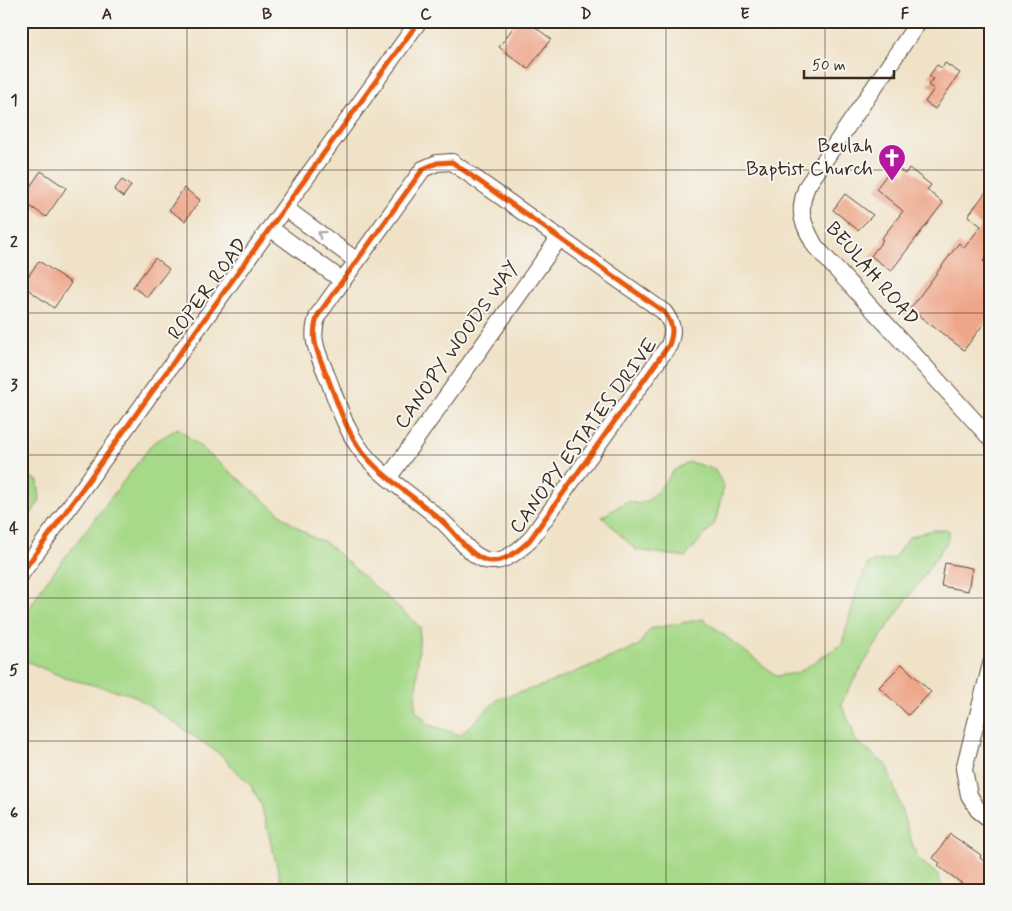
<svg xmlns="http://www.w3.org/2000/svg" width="1012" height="911" font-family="Mynerve,sans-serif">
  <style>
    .green { fill: #a6d988; stroke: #708253 }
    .building { fill: #eea588 }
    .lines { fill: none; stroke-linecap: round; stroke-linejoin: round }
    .minor-casing { stroke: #564637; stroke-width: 18 }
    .minor { stroke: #fff; stroke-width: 16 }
    .cycleway-casing { stroke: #f6f6f2; stroke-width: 8 }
    .cycleway { stroke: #e8590c; stroke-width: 5 }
    .oneway { stroke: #a79f9a }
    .grid { fill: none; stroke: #3b2a1e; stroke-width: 1; stroke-opacity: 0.55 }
    .labels { text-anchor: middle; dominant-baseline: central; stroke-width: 4; stroke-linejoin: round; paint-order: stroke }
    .poi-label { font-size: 20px; fill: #3b2a1e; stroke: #f6f6f2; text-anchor: end }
    .street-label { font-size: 20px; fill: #3b2a1e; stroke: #f6f6f2 }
    .neatline { fill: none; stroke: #3b2a1e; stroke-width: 2 }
    .grid-label { font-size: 16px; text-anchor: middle; font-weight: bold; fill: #3b2a1e }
  </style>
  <rect width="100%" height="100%" fill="#f6f6f2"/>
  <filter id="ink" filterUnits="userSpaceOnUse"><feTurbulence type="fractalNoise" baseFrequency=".02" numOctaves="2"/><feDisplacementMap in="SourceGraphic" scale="10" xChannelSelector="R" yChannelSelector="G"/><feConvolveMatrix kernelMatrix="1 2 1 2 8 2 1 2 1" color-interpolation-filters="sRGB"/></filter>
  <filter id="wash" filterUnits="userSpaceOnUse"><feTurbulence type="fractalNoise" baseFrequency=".0096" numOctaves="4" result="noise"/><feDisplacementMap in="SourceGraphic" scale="20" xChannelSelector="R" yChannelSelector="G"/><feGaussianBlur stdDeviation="1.12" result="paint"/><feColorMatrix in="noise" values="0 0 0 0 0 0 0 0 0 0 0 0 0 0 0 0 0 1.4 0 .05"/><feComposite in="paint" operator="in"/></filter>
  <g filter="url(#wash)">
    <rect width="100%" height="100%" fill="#f0e2c7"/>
    <g class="green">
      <path d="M178 428 291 523 315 539 324 541 420 627 415 709 429 725 460 735 498 699 544 685 638 646 650 629 703 619 777 676 797 673 842 644 857 590 868 563 894 558 909 537 933 530H949V539C912 594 871 645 841 704L852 728 855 740 887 766 917 858 937 874 943 890H283L261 804 251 786 220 754 133 695 65 678 21 659V622L43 586 153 443Z"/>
      <polygon points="689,462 714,469 724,486 715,523 685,557 636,550 602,517 627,501 639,504 648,500 660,488 674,470"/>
      <polygon points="21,471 38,481 40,500 21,530"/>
    </g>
    <g id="blocks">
      <g class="building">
        <polygon points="518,21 527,21 551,39 528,69 499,47"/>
        <polygon points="945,63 960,73 935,109 925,102 934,89 928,85 933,79 929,76 937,65 942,68"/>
        <polygon points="894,165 905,174 909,168 931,185 927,190 943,203 891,271 871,256 883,240 881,239 903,211 876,189"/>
        <polygon points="41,171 66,188 46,217 21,200 21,190 25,185 29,188"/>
        <polygon points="122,180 131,186 123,197 114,190"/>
        <polygon points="991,185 991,251 983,261 991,267 991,314 964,350 910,309 959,243 964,248 981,226 968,216"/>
        <polygon points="184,188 200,200 185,221 169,210"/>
        <polygon points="845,194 873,215 858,230 833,210"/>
        <polygon points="155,258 169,269 147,297 133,287"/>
        <polygon points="39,261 71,283 54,308 22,285"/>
        <polygon points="945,563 972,568 968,591 941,586"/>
        <polygon points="902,664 931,692 908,715 879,687"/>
        <polygon points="950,834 981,855 980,858 991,866 991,890 971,890 938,866 940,863 933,858"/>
      </g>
    </g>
  </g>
  <g filter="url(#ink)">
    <use href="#blocks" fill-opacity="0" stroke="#564637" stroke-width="1"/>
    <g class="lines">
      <defs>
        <g id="minor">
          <path d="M919 21 807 186C797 212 802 222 815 246L991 439"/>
          <path d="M452 162 664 312C673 324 674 331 669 345L529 541C518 551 502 565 485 560 467 553 457 534 443 522 417 498 377 475 358 446 344 425 336 399 327 376 318 353 309 339 318 315L423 169 437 163Z"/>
          <polyline points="285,208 357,261"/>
          <polyline points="270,228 343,281"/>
          <polyline points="389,477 560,237"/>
          <polyline points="21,574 419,21"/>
          <polyline points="991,664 964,769 969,795 978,810 991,820"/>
        </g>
      </defs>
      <use href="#minor" class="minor-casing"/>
      <use href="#minor" class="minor"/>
      <defs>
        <g id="cycleway">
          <path d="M452 162 664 312C673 324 674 331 669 345L529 541C518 551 502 565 485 560 467 553 457 534 443 522 417 498 377 475 358 446 344 425 336 399 327 376 318 353 309 339 318 315L423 169 437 163Z"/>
          <polyline points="21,574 419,21"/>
        </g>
      </defs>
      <use href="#cycleway" class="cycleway-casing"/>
      <use href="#cycleway" class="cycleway"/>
    </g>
    <defs><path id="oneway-chevron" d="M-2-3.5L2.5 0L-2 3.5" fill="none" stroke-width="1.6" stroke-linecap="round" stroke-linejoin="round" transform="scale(1.25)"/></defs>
    <use class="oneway" href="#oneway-chevron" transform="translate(321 234) rotate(-144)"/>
  </g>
  <path class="grid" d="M187 21V890M347 21V890M506 21V890M666 21V890M825 21V890M21 170H991M21 313H991M21 455H991M21 598H991M21 741H991"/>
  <defs>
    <symbol id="church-pin" viewBox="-11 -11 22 30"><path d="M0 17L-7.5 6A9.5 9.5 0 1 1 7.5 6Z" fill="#b5179e" stroke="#f6f6f2"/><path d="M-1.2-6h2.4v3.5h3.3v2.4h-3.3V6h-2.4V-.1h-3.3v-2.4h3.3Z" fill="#fff"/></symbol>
  </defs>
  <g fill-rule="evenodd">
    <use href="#church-pin" x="876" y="142" width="32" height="43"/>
  </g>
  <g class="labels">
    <g class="poi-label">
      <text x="873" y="146">Beulah<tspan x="873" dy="23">Baptist Church</tspan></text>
    </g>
    <g class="street-label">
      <text transform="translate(872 274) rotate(49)">BEULAH ROAD</text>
      <text transform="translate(208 289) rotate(-54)">ROPER ROAD</text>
      <text transform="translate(457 345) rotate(-55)">CANOPY WOODS WAY</text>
      <text transform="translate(584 436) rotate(-54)">CANOPY ESTATES DRIVE</text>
    </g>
  </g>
  <rect width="1012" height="911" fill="none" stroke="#f6f6f2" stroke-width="55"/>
  <path d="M804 70v8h90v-8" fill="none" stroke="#3b2a1e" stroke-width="2.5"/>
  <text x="812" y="70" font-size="15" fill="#3b2a1e" stroke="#f6f6f2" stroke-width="4" paint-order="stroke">50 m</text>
  <rect x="28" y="28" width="956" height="856" class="neatline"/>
  <g class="grid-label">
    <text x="107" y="19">A</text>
    <text x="267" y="19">B</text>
    <text x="426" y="19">C</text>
    <text x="586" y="19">D</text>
    <text x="745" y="19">E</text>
    <text x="905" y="19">F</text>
    <text x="14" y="105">1</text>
    <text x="14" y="247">2</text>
    <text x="14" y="390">3</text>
    <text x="14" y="533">4</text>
    <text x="14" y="675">5</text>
    <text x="14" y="818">6</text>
  </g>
</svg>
